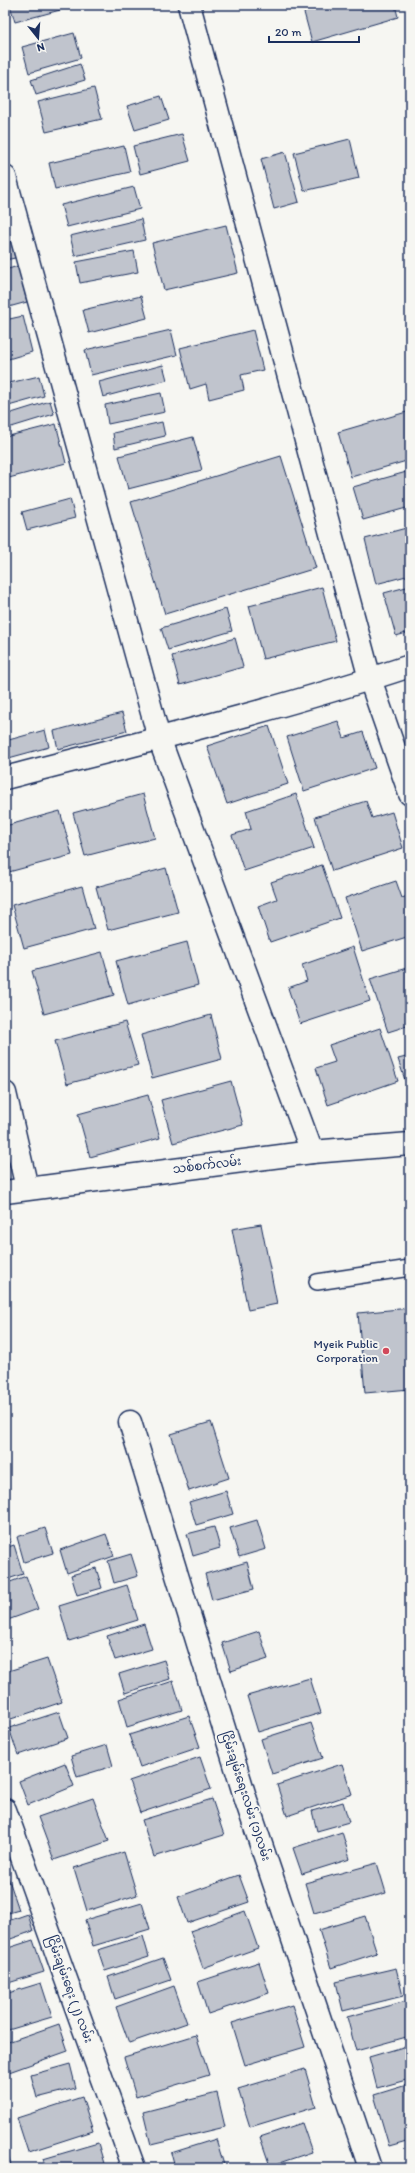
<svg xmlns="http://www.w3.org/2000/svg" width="415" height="2173" font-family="Itim,'Noto Sans Myanmar',sans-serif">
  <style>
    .building { fill: #c0c4cd; stroke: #1b2f5e }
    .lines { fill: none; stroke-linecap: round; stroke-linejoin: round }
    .lane-casing { stroke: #1b2f5e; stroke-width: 18 }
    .street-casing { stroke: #1b2f5e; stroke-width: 25 }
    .lane { stroke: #f6f6f2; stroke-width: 15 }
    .street { stroke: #f6f6f2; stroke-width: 22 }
    .poi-dot { fill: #d1495b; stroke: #f6f6f2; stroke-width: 1.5 }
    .labels { text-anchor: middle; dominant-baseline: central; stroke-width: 4; stroke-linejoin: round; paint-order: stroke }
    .street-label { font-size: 12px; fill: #1b2f5e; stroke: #f6f6f2 }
    .poi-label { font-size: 12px; fill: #1b2f5e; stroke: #f6f6f2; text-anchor: end }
  </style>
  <rect width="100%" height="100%" fill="#f6f6f2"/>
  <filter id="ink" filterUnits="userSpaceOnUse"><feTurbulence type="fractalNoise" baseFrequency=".025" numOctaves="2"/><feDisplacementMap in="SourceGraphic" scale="8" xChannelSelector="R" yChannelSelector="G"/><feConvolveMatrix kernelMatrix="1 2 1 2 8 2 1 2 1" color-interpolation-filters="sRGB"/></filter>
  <g filter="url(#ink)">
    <g class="building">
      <polygon points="10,5 79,5 15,22"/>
      <polygon points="302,5 395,5 398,17 312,42"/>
      <polygon points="74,33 81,58 29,73 22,47"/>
      <polygon points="80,64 85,80 36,95 31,80"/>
      <polygon points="94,88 102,119 46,132 38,102"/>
      <polygon points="161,96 169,120 135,130 127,106"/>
      <polygon points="182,134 190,161 140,174 133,146"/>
      <polygon points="350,139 359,178 304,191 294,153"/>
      <polygon points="124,146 130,172 55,189 49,163"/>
      <polygon points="285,152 299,202 274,209 261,159"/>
      <polygon points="134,187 140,209 67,227 61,205"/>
      <polygon points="5,219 15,258 5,260"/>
      <polygon points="141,219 145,240 75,256 70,236"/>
      <polygon points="226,225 238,273 164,290 152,243"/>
      <polygon points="134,251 138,272 80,283 76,262"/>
      <polygon points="18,266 27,302 5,308 5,270"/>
      <polygon points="141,296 147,318 89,333 83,310"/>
      <polygon points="23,316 32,352 5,360 5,320"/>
      <polygon points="171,330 177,355 91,375 85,350"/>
      <polygon points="253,330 263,370 241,375 244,390 209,399 206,384 190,389 180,348"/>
      <polygon points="163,365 167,380 103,397 99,382"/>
      <polygon points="39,376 44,396 5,407 5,384"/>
      <polygon points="161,393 165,412 108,424 105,405"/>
      <polygon points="50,401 54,414 5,429 5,415"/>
      <polygon points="410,411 410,460 351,477 338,432"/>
      <polygon points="162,422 165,436 115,448 113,433"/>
      <polygon points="56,424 66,463 5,479 5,437"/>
      <polygon points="193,437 202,470 128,489 119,456"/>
      <polygon points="281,456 316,568 165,614 131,502"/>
      <polygon points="410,471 410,507 363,520 353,487"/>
      <polygon points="70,499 75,518 27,530 22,512"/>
      <polygon points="410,527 410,575 376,584 365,539"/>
      <polygon points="410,586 410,632 396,636 384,593"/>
      <polygon points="322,587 336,641 263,659 249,606"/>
      <polygon points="226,609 232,631 168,650 161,628"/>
      <polygon points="235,638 243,667 180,685 172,656"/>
      <polygon points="122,713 127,731 58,749 54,731"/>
      <polygon points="338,721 344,738 363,732 375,768 304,791 287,737"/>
      <polygon points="269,726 288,784 227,804 207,746"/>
      <polygon points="45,730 49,747 5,759 5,741"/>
      <polygon points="143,794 155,838 85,856 73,813"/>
      <polygon points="296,794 314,848 244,871 232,835 251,829 246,811"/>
      <polygon points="366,801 372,818 392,812 403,848 332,871 315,817"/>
      <polygon points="60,811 72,855 5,873 5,826"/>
      <polygon points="322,865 340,918 270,942 258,906 277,899 271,882"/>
      <polygon points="166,868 178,912 108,930 96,887"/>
      <polygon points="396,881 402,898 410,895 410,936 362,951 345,898"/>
      <polygon points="82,886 94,929 24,948 12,905"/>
      <polygon points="187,942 198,985 128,1005 116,961"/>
      <polygon points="353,947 370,1001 300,1024 288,988 307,981 302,965"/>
      <polygon points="102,952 114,995 44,1014 32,971"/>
      <polygon points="410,967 410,1025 388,1032 370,979"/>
      <polygon points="211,1015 222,1059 152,1078 141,1035"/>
      <polygon points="125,1022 138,1065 67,1084 55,1041"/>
      <polygon points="380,1028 398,1081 328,1105 316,1068 335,1062 329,1045"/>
      <polygon points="410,1056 410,1095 398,1059"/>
      <polygon points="231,1081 243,1125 173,1143 161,1100"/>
      <polygon points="148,1095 160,1138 90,1157 78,1114"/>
      <polygon points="261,1224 277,1304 248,1310 232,1229"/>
      <polygon points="410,1308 410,1389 365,1393 358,1313"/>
      <polygon points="211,1422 229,1478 189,1491 171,1434"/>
      <polygon points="226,1491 233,1514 196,1525 189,1502"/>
      <polygon points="257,1520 266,1549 239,1557 230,1528"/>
      <polygon points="5,1524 11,1542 5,1544"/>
      <polygon points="214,1527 220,1548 193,1556 187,1534"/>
      <polygon points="45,1528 53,1553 24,1562 17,1537"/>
      <polygon points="106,1534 114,1556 67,1573 60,1550"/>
      <polygon points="14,1545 23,1574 5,1580 5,1548"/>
      <polygon points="131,1554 138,1576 114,1583 108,1561"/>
      <polygon points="247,1562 254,1589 212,1600 205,1574"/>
      <polygon points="96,1568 102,1588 77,1595 71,1575"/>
      <polygon points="26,1576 38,1609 5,1621 5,1584"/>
      <polygon points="127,1585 138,1620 69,1641 59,1606"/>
      <polygon points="144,1624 152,1649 115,1660 107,1636"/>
      <polygon points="259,1631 268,1659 231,1671 222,1643"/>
      <polygon points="47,1659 62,1702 5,1721 5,1672"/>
      <polygon points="164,1660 170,1679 125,1693 119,1674"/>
      <polygon points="310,1678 321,1713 258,1732 247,1696"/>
      <polygon points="173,1681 182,1710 127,1727 119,1699"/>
      <polygon points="59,1712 68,1738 18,1755 9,1728"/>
      <polygon points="189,1716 200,1747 140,1767 129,1735"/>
      <polygon points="311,1723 323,1758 272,1774 261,1739"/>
      <polygon points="107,1745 113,1766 77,1777 71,1756"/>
      <polygon points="200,1757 211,1789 140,1813 129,1781"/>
      <polygon points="65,1763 74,1786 28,1805 19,1781"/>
      <polygon points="342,1764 352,1794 287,1816 277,1785"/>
      <polygon points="93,1798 109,1841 54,1860 38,1817"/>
      <polygon points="212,1799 224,1835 154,1857 142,1820"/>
      <polygon points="343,1802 349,1822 317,1831 312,1811"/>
      <polygon points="342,1832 350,1859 302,1874 293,1848"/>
      <polygon points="124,1852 137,1895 87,1911 74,1868"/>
      <polygon points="377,1863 386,1893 314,1913 305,1883"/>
      <polygon points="5,1868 19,1910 5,1914"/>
      <polygon points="239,1875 249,1902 187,1923 178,1897"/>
      <polygon points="142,1903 150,1929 93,1946 85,1920"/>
      <polygon points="245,1911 258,1948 203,1968 190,1931"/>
      <polygon points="28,1914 33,1931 5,1941 5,1922"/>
      <polygon points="365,1916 377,1953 331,1968 319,1930"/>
      <polygon points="143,1936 149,1957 105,1971 98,1950"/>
      <polygon points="33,1940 44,1972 5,1984 5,1949"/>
      <polygon points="163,1958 171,1980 115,1999 108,1977"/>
      <polygon points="259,1962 269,1993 208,2014 198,1982"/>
      <polygon points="396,1968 403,1996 343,2011 336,1982"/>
      <polygon points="41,1983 52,2017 5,2031 5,1994"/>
      <polygon points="174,1986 187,2023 129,2043 116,2007"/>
      <polygon points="410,2000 410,2036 356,2051 347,2017"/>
      <polygon points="292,2005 305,2047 245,2065 232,2023"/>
      <polygon points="59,2024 68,2051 9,2072 5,2060 5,2043"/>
      <polygon points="196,2035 209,2075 136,2097 124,2057"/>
      <polygon points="410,2045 410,2079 377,2088 369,2057"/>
      <polygon points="70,2064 76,2088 37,2098 31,2075"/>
      <polygon points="305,2069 316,2107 250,2127 238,2089"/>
      <polygon points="410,2084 410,2140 389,2146 374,2095"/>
      <polygon points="217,2093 225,2127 151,2145 143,2112"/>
      <polygon points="82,2097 93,2131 28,2152 17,2118"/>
      <polygon points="302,2123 312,2152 270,2166 260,2137"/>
      <polygon points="216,2139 225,2168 175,2168 171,2153"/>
      <polygon points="98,2143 105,2167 46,2168 43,2159"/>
      <polygon points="5,2152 7,2152 12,2168 5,2168"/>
      <polygon points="338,2165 339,2168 328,2168"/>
    </g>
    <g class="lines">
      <defs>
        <polyline id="lane" points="317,1282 410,1268"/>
        <g id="street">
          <polyline points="189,5 370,679 410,794"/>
          <polyline points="5,177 159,738 312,1152"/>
          <path d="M5 778C140 743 277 710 410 666"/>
          <polyline points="5,1093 27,1188"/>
          <polyline points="5,1192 312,1152 410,1144"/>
          <polyline points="130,1422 246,1800 370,2168"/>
          <polyline points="5,1810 134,2168"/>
        </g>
      </defs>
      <use href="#lane" class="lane-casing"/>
      <use href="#street" class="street-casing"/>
      <use href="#lane" class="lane"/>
      <use href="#street" class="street"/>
    </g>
  </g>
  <circle class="poi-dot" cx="386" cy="1351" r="4"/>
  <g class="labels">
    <g class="street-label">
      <text transform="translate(207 1165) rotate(-7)">သစ်စက်လမ်း</text>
      <text transform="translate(246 1796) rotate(72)">ငြိမ်းချမ်းရေးလမ်း (၁)လမ်း</text>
      <text transform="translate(70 1989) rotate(70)">ငြိမ်းချမ်းရေး (၂) လမ်း</text>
    </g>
    <g class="poi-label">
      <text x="378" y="1344">Myeik Public<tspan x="378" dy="14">Corporation</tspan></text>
    </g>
  </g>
  <rect width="415" height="2173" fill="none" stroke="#f6f6f2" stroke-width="20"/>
  <rect x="10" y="10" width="395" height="2153" fill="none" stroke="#1b2f5e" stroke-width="1.5" filter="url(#ink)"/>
  <g transform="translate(38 38) rotate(163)" stroke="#f6f6f2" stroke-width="3" paint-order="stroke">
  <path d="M0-3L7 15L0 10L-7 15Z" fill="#1b2f5e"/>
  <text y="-6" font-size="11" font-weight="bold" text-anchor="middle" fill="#1b2f5e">N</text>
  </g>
  <path d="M269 36v6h90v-6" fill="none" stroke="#1b2f5e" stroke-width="2"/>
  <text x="275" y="36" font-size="12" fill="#1b2f5e" stroke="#f6f6f2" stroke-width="3" paint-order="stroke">20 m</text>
</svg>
